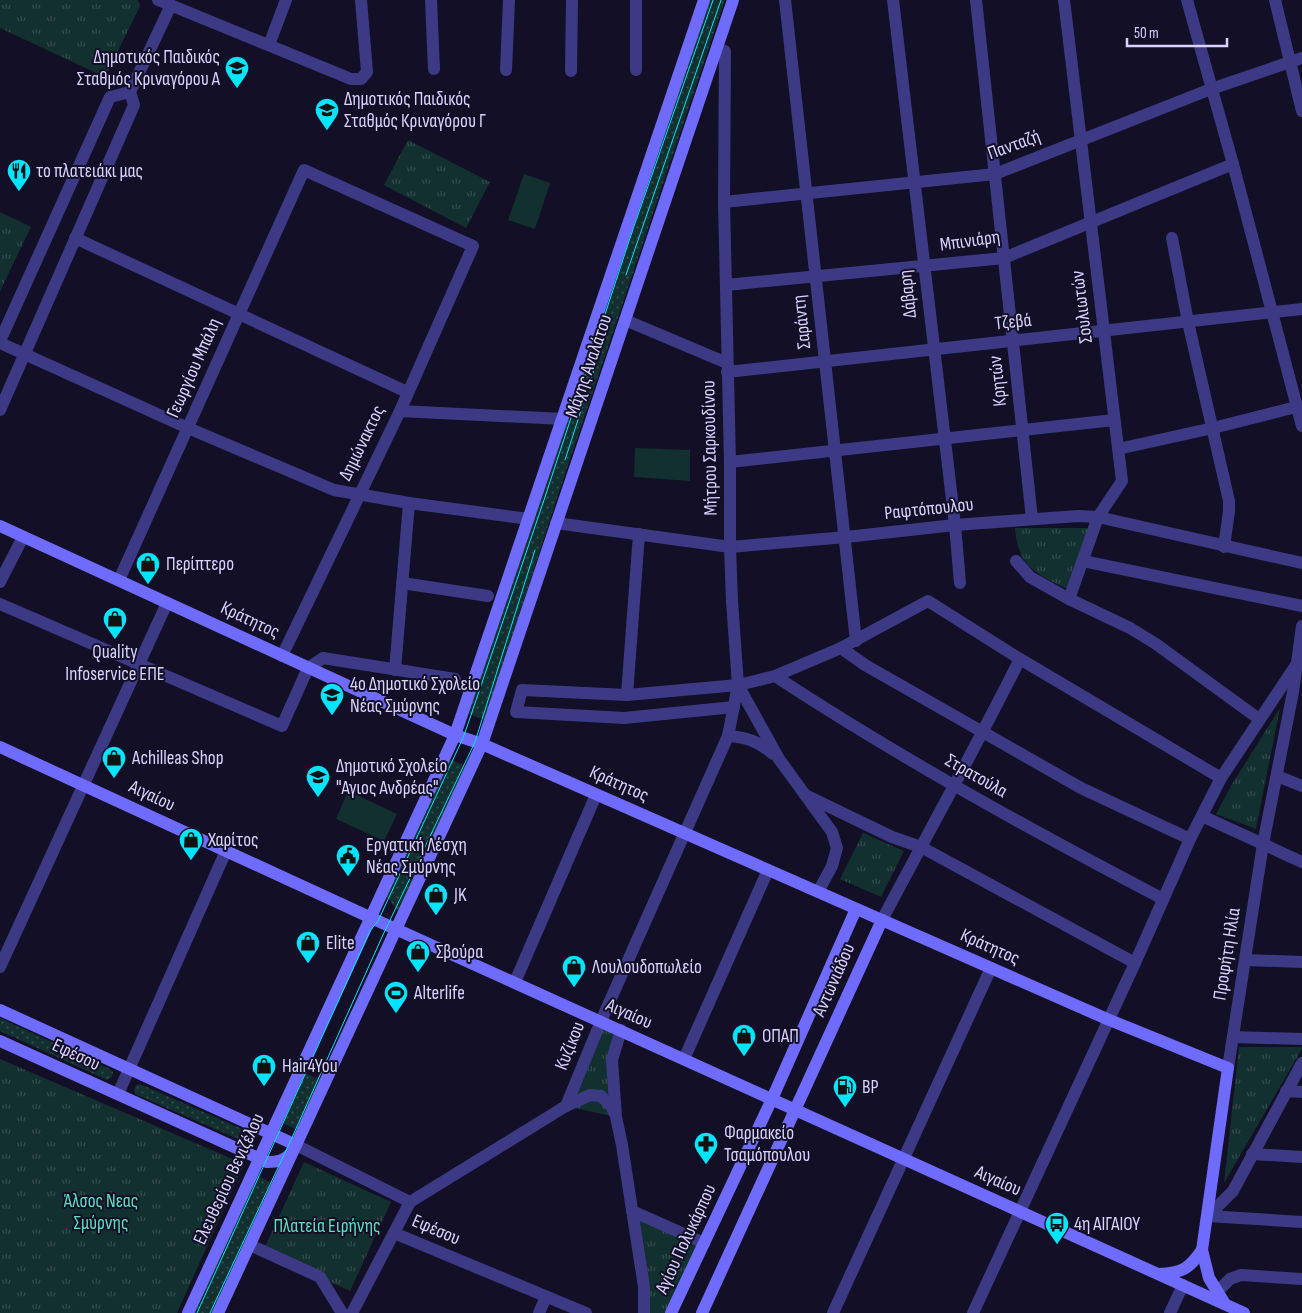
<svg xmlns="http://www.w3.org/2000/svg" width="1302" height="1313" font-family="'Sofia Sans Condensed',sans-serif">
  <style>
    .grass { fill: url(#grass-dots) }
    .park { fill: url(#park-tufts) }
    .pitch { fill: #12302f }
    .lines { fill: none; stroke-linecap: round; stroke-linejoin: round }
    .street { stroke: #3d3a85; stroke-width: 12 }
    .secondary { stroke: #6f6bff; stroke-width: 12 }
    .tram { stroke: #00e5ff; stroke-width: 1 }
    .labels { text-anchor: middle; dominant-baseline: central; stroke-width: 4; stroke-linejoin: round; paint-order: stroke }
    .poi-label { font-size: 19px; fill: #d9d4ff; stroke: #130f26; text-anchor: start }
    .street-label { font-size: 19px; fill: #d9d4ff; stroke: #130f26 }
    .park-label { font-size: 19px; fill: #5fe0c0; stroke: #130f26 }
  </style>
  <defs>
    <pattern id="grass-dots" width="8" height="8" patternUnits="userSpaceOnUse" patternTransform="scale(1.25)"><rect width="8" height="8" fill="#12302f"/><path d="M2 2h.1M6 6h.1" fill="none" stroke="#344d4e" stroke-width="1.8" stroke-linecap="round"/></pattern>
    <pattern id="park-tufts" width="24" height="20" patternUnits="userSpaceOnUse" patternTransform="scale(1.25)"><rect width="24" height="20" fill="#12302f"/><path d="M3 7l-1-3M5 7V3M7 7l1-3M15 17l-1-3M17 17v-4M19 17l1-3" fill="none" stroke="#344d4e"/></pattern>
  </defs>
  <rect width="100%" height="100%" fill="#130f26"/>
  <g class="grass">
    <polygon points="708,0 725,0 558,495 485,720 467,713"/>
    <polygon points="449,759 466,766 398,912 386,895"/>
    <polygon points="0,1018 110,1069 113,1072 112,1077 107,1080 0,1031"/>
    <polygon points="302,1072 322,1080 298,1130 280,1122"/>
    <polygon points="140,1084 249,1132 252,1136 251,1141 247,1143 135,1094 134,1090 136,1085"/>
    <polygon points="254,1174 272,1183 213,1313 192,1313"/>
  </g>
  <g class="park">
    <polygon points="0,0 138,0 140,6 105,77 0,28"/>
    <polygon points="408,140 490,182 466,228 384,185"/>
    <polygon points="0,212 31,227 0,291"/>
    <path d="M1015 528H1089L1070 590C1038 575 1018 568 1015 528Z"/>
    <polygon points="1280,708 1256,829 1216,814 1232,784"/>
    <polygon points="863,833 904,851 881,897 840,879"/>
    <polygon points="601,1021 621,1030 615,1048 616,1117 566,1106"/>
    <polygon points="1239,1047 1302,1047 1302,1049 1224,1183"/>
    <polygon points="0,1059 244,1164 177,1313 0,1313"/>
    <polygon points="304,1162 391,1202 350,1291 263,1251"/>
    <polygon points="632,1211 704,1243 672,1313 644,1313"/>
  </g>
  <g class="pitch">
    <polygon points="524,174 550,183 535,229 508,220"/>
    <polygon points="635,448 690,450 690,481 634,477"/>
    <polygon points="348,791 397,814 384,841 336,819"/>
    <polygon points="52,1205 64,1211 58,1223 46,1217"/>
  </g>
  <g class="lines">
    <g class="street">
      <polyline points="158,0 351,79 361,79 367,72 361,0"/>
      <polyline points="431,0 434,69"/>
      <polyline points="636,0 636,70"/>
      <polyline points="785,0 856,641"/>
      <polyline points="893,0 955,525 960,583"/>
      <polyline points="976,0 1032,519"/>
      <polyline points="1064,0 1122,481 1098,517 1069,599"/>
      <polyline points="1187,0 1233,164 1302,426"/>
      <polyline points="1275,0 1302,111"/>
      <polyline points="269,45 286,0"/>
      <polyline points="506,70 509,0"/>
      <polyline points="571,71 572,0"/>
      <polyline points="724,202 995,174 1211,89 1302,58"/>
      <polyline points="75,238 407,392"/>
      <polyline points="1172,238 1188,322 1229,501 1229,511 1224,547"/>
      <polyline points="726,285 1004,258 1233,164"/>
      <polyline points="625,320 727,363"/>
      <polyline points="0,341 110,97 130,92"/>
      <polyline points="0,343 188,428 334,490 409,503 529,519"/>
      <polyline points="727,372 1302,309"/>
      <polyline points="0,410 134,105 130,92 171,5"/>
      <polyline points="400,411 563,419"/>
      <polyline points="1118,449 1213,428 1296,407"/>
      <polyline points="730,462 1114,420"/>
      <polyline points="556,523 730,547 846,537 955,525 1078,516 1098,517 1302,563"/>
      <polyline points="1016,561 1030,577 1069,599 1130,628 1156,644 1259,719"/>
      <polyline points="1083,561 1302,606"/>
      <polyline points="119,580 304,170 473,246 400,411 282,656"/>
      <polyline points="0,582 23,537"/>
      <polyline points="402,583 488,596"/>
      <polyline points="0,604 282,726 308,668 323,658 455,679"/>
      <polyline points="841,648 865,665 1081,788 1190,839"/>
      <polyline points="395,670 409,503"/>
      <path d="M775 676C900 758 1031 830 1163 899"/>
      <polyline points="738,685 779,759 832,832 837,848 832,866 818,892"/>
      <polyline points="627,695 639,534"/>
      <polyline points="734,707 624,718 516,712 522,690 627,695 738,685 751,682 775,676 841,648 928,601 1020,659 1221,778"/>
      <path d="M728 736C747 737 759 742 773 754"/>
      <polyline points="1277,776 1302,786"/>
      <polyline points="805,795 892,837 921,847 1135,963"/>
      <polyline points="1202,816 1302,862"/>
      <path d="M882 920C928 833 976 747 1020 659"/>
      <polyline points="1246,960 1302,962"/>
      <polyline points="0,967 167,603"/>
      <polyline points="515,982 596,795"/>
      <polyline points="621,1030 612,1060 616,1117 622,1145 644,1287 644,1313"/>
      <polyline points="1233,1037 1302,1039"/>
      <polyline points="684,1059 768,870"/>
      <polyline points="1228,1068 1263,844 1293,692 1302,626"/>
      <polyline points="1286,1091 1302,1092"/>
      <polyline points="118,1094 226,851"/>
      <polyline points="566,1106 590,1095 601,1096 611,1106 615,1114"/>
      <polyline points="296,1145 410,1202"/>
      <polyline points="1252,1154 1302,1157"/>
      <polyline points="410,1202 566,1106 601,1021 728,736 738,685 732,601 730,547 730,462 724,202 725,51"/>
      <polyline points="632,1211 704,1243"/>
      <polyline points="1208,1216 1233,1191 1302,1063"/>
      <polyline points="1208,1216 1302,1222"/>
      <polyline points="394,1233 586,1313"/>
      <polyline points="250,1245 320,1277 342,1313"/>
      <polyline points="1217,1292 1230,1279 1241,1275 1302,1279"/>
      <polyline points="352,1313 410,1202"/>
      <polyline points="539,1313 546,1297"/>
      <polyline points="833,1313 991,968"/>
      <polyline points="973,1313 1135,963 1190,839 1221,778 1296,665"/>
      <polyline points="1170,1313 1183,1285"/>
    </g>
    <g class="secondary">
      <polyline points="0,526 455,735 482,744 1107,1019 1228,1068 1202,1250 1209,1278 1225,1304"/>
      <polyline points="0,747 378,921 1244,1313"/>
      <polyline points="0,1010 296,1145"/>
      <path d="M0 1041 267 1162C277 1162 285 1161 292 1152"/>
      <path d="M1159 1274C1182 1273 1189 1269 1202 1250"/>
      <polyline points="188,1313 455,735 704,0"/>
      <polyline points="218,1313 482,744 733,0"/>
      <polyline points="671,1313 772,1099 856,909"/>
      <polyline points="702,1313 882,920"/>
    </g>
    <g class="tram">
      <polyline points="626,275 721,0"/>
      <polyline points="565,460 594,370"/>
      <polyline points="197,1313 370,931 378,921 463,738 470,718 545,497 632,232 713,0"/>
      <polyline points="210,1313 290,1142 382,937 475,742 535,550"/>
    </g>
  </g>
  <defs>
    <symbol id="school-pin" viewBox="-11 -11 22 30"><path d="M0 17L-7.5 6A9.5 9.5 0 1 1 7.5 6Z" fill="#00e5ff" stroke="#130f26"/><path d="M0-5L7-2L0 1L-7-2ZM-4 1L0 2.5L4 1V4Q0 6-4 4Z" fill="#111"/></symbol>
    <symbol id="restaurant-pin" viewBox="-11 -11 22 30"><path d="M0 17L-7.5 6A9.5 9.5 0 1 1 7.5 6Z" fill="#00e5ff" stroke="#130f26"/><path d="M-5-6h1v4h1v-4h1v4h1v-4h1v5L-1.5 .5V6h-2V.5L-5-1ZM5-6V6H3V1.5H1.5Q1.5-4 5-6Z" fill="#111"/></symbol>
    <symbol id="shop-pin" viewBox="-11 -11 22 30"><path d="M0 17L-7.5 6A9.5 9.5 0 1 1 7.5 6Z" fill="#00e5ff" stroke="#130f26"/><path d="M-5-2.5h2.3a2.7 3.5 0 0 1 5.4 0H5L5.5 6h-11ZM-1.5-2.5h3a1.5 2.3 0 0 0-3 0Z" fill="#111"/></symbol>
    <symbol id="civic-pin" viewBox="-11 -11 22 30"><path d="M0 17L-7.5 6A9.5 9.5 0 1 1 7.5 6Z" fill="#00e5ff" stroke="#130f26"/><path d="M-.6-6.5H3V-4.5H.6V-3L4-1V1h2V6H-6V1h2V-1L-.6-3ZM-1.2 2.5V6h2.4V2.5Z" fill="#111"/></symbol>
    <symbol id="stadium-pin" viewBox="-11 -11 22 30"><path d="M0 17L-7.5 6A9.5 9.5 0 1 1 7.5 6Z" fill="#00e5ff" stroke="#130f26"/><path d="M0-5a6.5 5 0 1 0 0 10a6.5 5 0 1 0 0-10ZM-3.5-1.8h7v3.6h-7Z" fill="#111"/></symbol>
    <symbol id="fuel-pin" viewBox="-11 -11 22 30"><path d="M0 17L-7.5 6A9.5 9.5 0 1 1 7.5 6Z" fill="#00e5ff" stroke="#130f26"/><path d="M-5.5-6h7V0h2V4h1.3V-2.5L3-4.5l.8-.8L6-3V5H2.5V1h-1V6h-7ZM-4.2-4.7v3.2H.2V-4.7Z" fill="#111"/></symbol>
    <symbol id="pharmacy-pin" viewBox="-11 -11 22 30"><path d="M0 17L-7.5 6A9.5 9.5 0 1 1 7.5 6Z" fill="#00e5ff" stroke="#130f26"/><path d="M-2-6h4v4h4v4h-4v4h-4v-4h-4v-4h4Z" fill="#111"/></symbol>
    <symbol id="bus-pin" viewBox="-11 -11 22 30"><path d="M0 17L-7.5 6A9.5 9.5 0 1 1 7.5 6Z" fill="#00e5ff" stroke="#130f26"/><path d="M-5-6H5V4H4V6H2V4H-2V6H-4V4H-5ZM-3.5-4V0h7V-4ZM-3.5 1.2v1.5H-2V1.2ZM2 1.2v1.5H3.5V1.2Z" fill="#111"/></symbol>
  </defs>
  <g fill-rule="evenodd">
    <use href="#school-pin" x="223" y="54" width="28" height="38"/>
    <use href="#school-pin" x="313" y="96" width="28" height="38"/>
    <use href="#restaurant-pin" x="5" y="157" width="28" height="38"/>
    <use href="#shop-pin" x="134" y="550" width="28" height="38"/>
    <use href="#shop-pin" x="101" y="605" width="28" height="38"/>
    <use href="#school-pin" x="318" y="681" width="28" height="38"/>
    <use href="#shop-pin" x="100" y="744" width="28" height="38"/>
    <use href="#school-pin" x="304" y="763" width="28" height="38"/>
    <use href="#shop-pin" x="177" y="826" width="28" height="38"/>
    <use href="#civic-pin" x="334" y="842" width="28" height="38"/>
    <use href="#shop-pin" x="422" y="881" width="28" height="38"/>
    <use href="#shop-pin" x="294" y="929" width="28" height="38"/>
    <use href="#shop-pin" x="404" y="938" width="28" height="38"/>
    <use href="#shop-pin" x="560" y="953" width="28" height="38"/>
    <use href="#stadium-pin" x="382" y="979" width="28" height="38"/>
    <use href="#shop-pin" x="730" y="1022" width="28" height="38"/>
    <use href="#shop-pin" x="250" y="1052" width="28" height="38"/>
    <use href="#fuel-pin" x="831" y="1073" width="28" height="38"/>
    <use href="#pharmacy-pin" x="692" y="1130" width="28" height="38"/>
    <use href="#bus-pin" x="1043" y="1210" width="28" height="38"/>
  </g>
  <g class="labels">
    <g class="poi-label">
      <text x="220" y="57" text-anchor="end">Δημοτικός Παιδικός<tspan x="220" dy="22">Σταθμός Κριναγόρου Α</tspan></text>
      <text x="344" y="99">Δημοτικός Παιδικός<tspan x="344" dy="22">Σταθμός Κριναγόρου Γ</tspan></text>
      <text x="36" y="171">το πλατειάκι μας</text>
      <text x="166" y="564">Περίπτερο</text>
      <text x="115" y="652" text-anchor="middle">Quality<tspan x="115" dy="22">Infoservice ΕΠΕ</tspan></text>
      <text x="350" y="684">4o Δημοτικό Σχολείο<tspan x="350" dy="22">Νέας Σμύρνης</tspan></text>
      <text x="132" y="758">Achilleas Shop</text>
      <text x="336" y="766">Δημοτικό Σχολείο<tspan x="336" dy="22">"Αγιος Ανδρέας"</tspan></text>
      <text x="208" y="840">Χαρίτος</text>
      <text x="366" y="845">Εργατική Λέσχη<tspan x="366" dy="22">Νέας Σμύρνης</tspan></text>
      <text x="454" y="895">JK</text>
      <text x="326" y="943">Elite</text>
      <text x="436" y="952">Σβούρα</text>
      <text x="592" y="967">Λουλουδοπωλείο</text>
      <text x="414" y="993">Alterlife</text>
      <text x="762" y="1036">ΟΠΑΠ</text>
      <text x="282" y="1066">Hair4You</text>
      <text x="862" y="1087">BP</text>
      <text x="724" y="1133">Φαρμακείο<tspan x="724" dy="22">Τσαμόπουλου</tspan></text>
      <text x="1074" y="1224">4η ΑΙΓΑΙΟΥ</text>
    </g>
    <g class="street-label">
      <text transform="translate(1014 145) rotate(-20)">Πανταζή</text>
      <text transform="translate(970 241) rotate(-8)">Μπινιάρη</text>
      <text transform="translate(908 294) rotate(-96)">Δάβαρη</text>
      <text transform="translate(1082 307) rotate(-97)">Σουλιωτών</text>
      <text transform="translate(802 322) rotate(-96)">Σαράντη</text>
      <text transform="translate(1013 322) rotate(-6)">Τζεβά</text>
      <text transform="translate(589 366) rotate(-71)">Μάχης Αναλάτου</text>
      <text transform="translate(194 368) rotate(-66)">Γεωργίου Μπάλη</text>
      <text transform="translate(998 381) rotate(-96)">Κρητών</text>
      <text transform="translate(362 443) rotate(-64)">Δημώνακτος</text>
      <text transform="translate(710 448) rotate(-91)">Μήτρου Σαρκουδίνου</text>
      <text transform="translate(929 509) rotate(-6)">Ραφτόπουλου</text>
      <text transform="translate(250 620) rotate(25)">Κράτητος</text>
      <text transform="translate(976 776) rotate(30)">Στρατούλα</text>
      <text transform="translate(619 784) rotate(24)">Κράτητος</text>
      <text transform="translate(152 796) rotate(25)">Αιγαίου</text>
      <text transform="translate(990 947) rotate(24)">Κράτητος</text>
      <text transform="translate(1227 954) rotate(-81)">Προφήτη Ηλία</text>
      <text transform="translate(834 980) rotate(-66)">Αντωνιάδου</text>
      <text transform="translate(629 1014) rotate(24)">Αιγαίου</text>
      <text transform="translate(570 1046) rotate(-68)">Κυζίκου</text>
      <text transform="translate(76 1055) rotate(25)">Εφέσου</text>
      <text transform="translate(229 1179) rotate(-65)">Ελευθερίου Βενιζέλου</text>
      <text transform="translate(998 1181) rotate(24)">Αιγαίου</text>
      <text transform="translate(436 1230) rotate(23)">Εφέσου</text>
      <text transform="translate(686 1239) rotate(-65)">Αγίου Πολυκάρπου</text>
    </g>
    <g class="park-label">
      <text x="101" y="1201">Άλσος Νεας<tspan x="101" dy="22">Σμύρνης</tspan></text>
      <text x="327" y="1226">Πλατεία Ειρήνης</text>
    </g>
  </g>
  <path d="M1127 38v8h100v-8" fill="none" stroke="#d9d4ff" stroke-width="2.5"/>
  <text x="1134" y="38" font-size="15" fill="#d9d4ff" stroke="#130f26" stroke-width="4" paint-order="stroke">50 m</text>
</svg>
